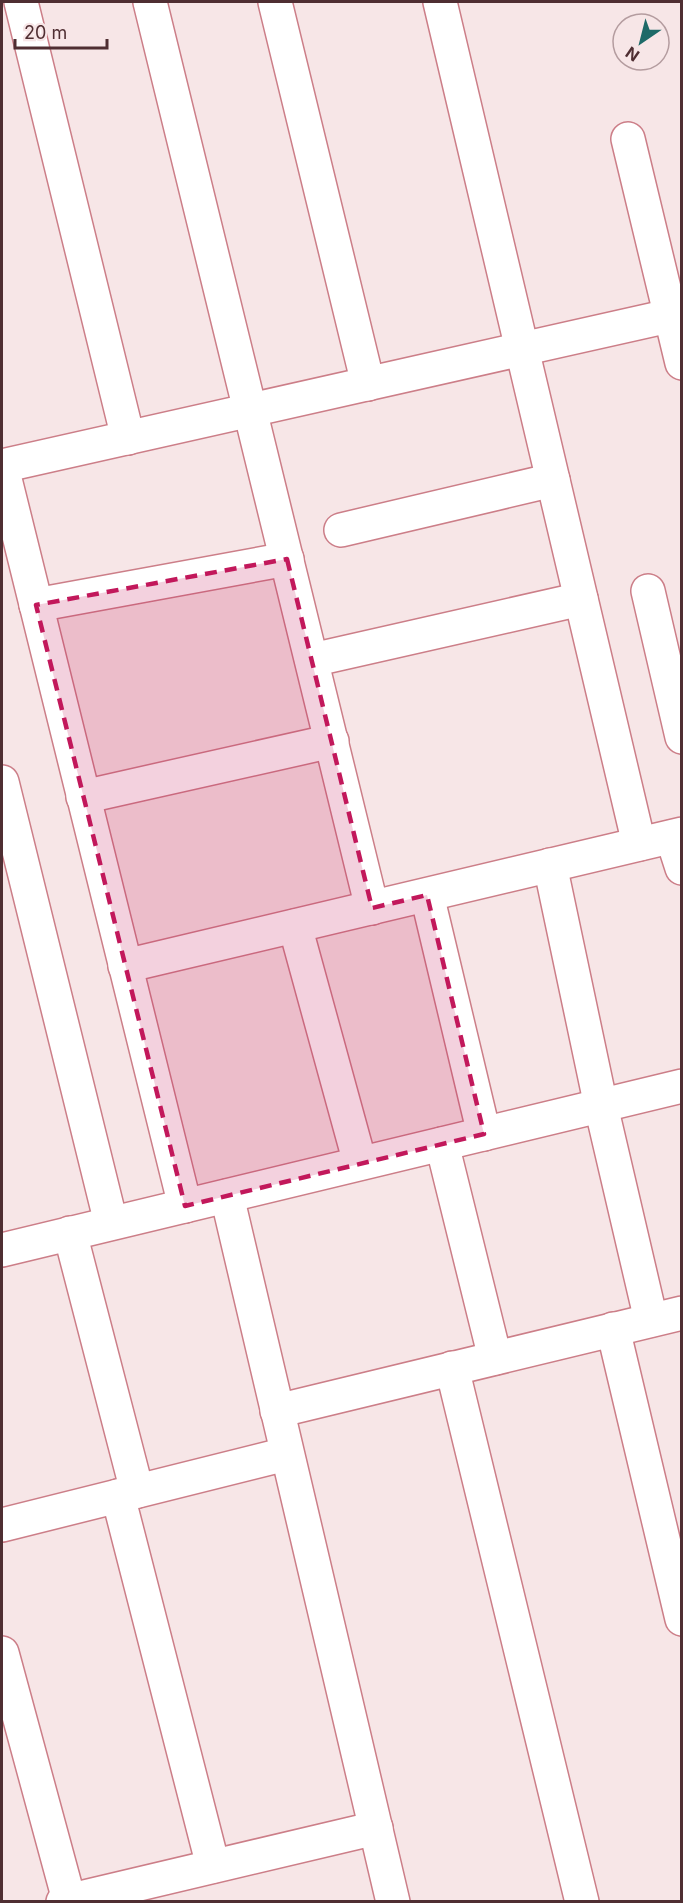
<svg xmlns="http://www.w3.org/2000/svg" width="683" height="1903" font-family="Inter,sans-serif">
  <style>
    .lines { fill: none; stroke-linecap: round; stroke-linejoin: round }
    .minor-casing { stroke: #cc7e88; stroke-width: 36 }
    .minor { stroke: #fff; stroke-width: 33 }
    .marked { fill: #c2185b; fill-opacity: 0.2; stroke: #c2185b; stroke-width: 4.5; stroke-dasharray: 12 8; stroke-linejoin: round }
  </style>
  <rect width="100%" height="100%" fill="#f7e6e7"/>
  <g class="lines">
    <defs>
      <g id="minor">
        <polyline points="21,2 128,438"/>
        <polyline points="150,2 372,908"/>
        <polyline points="275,2 368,384"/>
        <polyline points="440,2 639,844"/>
        <polyline points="628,139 682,363"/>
        <polyline points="2,466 682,313"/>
        <polyline points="2,467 185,1206"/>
        <polyline points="341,530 553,480"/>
        <polyline points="648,591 682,737"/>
        <polyline points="36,605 287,559"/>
        <polyline points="312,660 581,599"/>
        <polyline points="2,782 111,1223"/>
        <polyline points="83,797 332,741"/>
        <polyline points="672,837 682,868"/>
        <polyline points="550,865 601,1106 651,1320"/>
        <polyline points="427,895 484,1134"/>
        <polyline points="295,926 360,1163"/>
        <polyline points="125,966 682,834"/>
        <polyline points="442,1144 495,1358"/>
        <polyline points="227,1196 393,1902"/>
        <polyline points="70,1233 137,1491"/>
        <polyline points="2,1250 682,1086"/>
        <polyline points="613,1329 682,1619"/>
        <polyline points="452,1368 582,1902"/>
        <polyline points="277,1411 682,1313"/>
        <polyline points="118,1496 213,1866"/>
        <polyline points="2,1525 286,1454"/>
        <polyline points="2,1653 69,1900"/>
        <polyline points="63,1902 376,1828"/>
      </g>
    </defs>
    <use href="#minor" class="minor-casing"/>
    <use href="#minor" class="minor"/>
  </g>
  <path class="marked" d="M287 559 372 908 427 895 484 1134 185 1206 36 605Z"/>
  <rect width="683" height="1903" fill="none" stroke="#4f2e32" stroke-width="6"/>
  <g transform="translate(641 42) rotate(215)"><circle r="28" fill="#f7e6e7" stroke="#b49c9f" stroke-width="1.5"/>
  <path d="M0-4.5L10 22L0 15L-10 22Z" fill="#1e6a68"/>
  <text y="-9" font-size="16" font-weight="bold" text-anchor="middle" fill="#4f2e32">N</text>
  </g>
  <path d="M15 39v9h92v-9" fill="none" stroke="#4f2e32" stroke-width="3"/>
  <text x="24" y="39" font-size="18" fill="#4f2e32" stroke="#f7e6e7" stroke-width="4.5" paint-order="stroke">20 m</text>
</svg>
